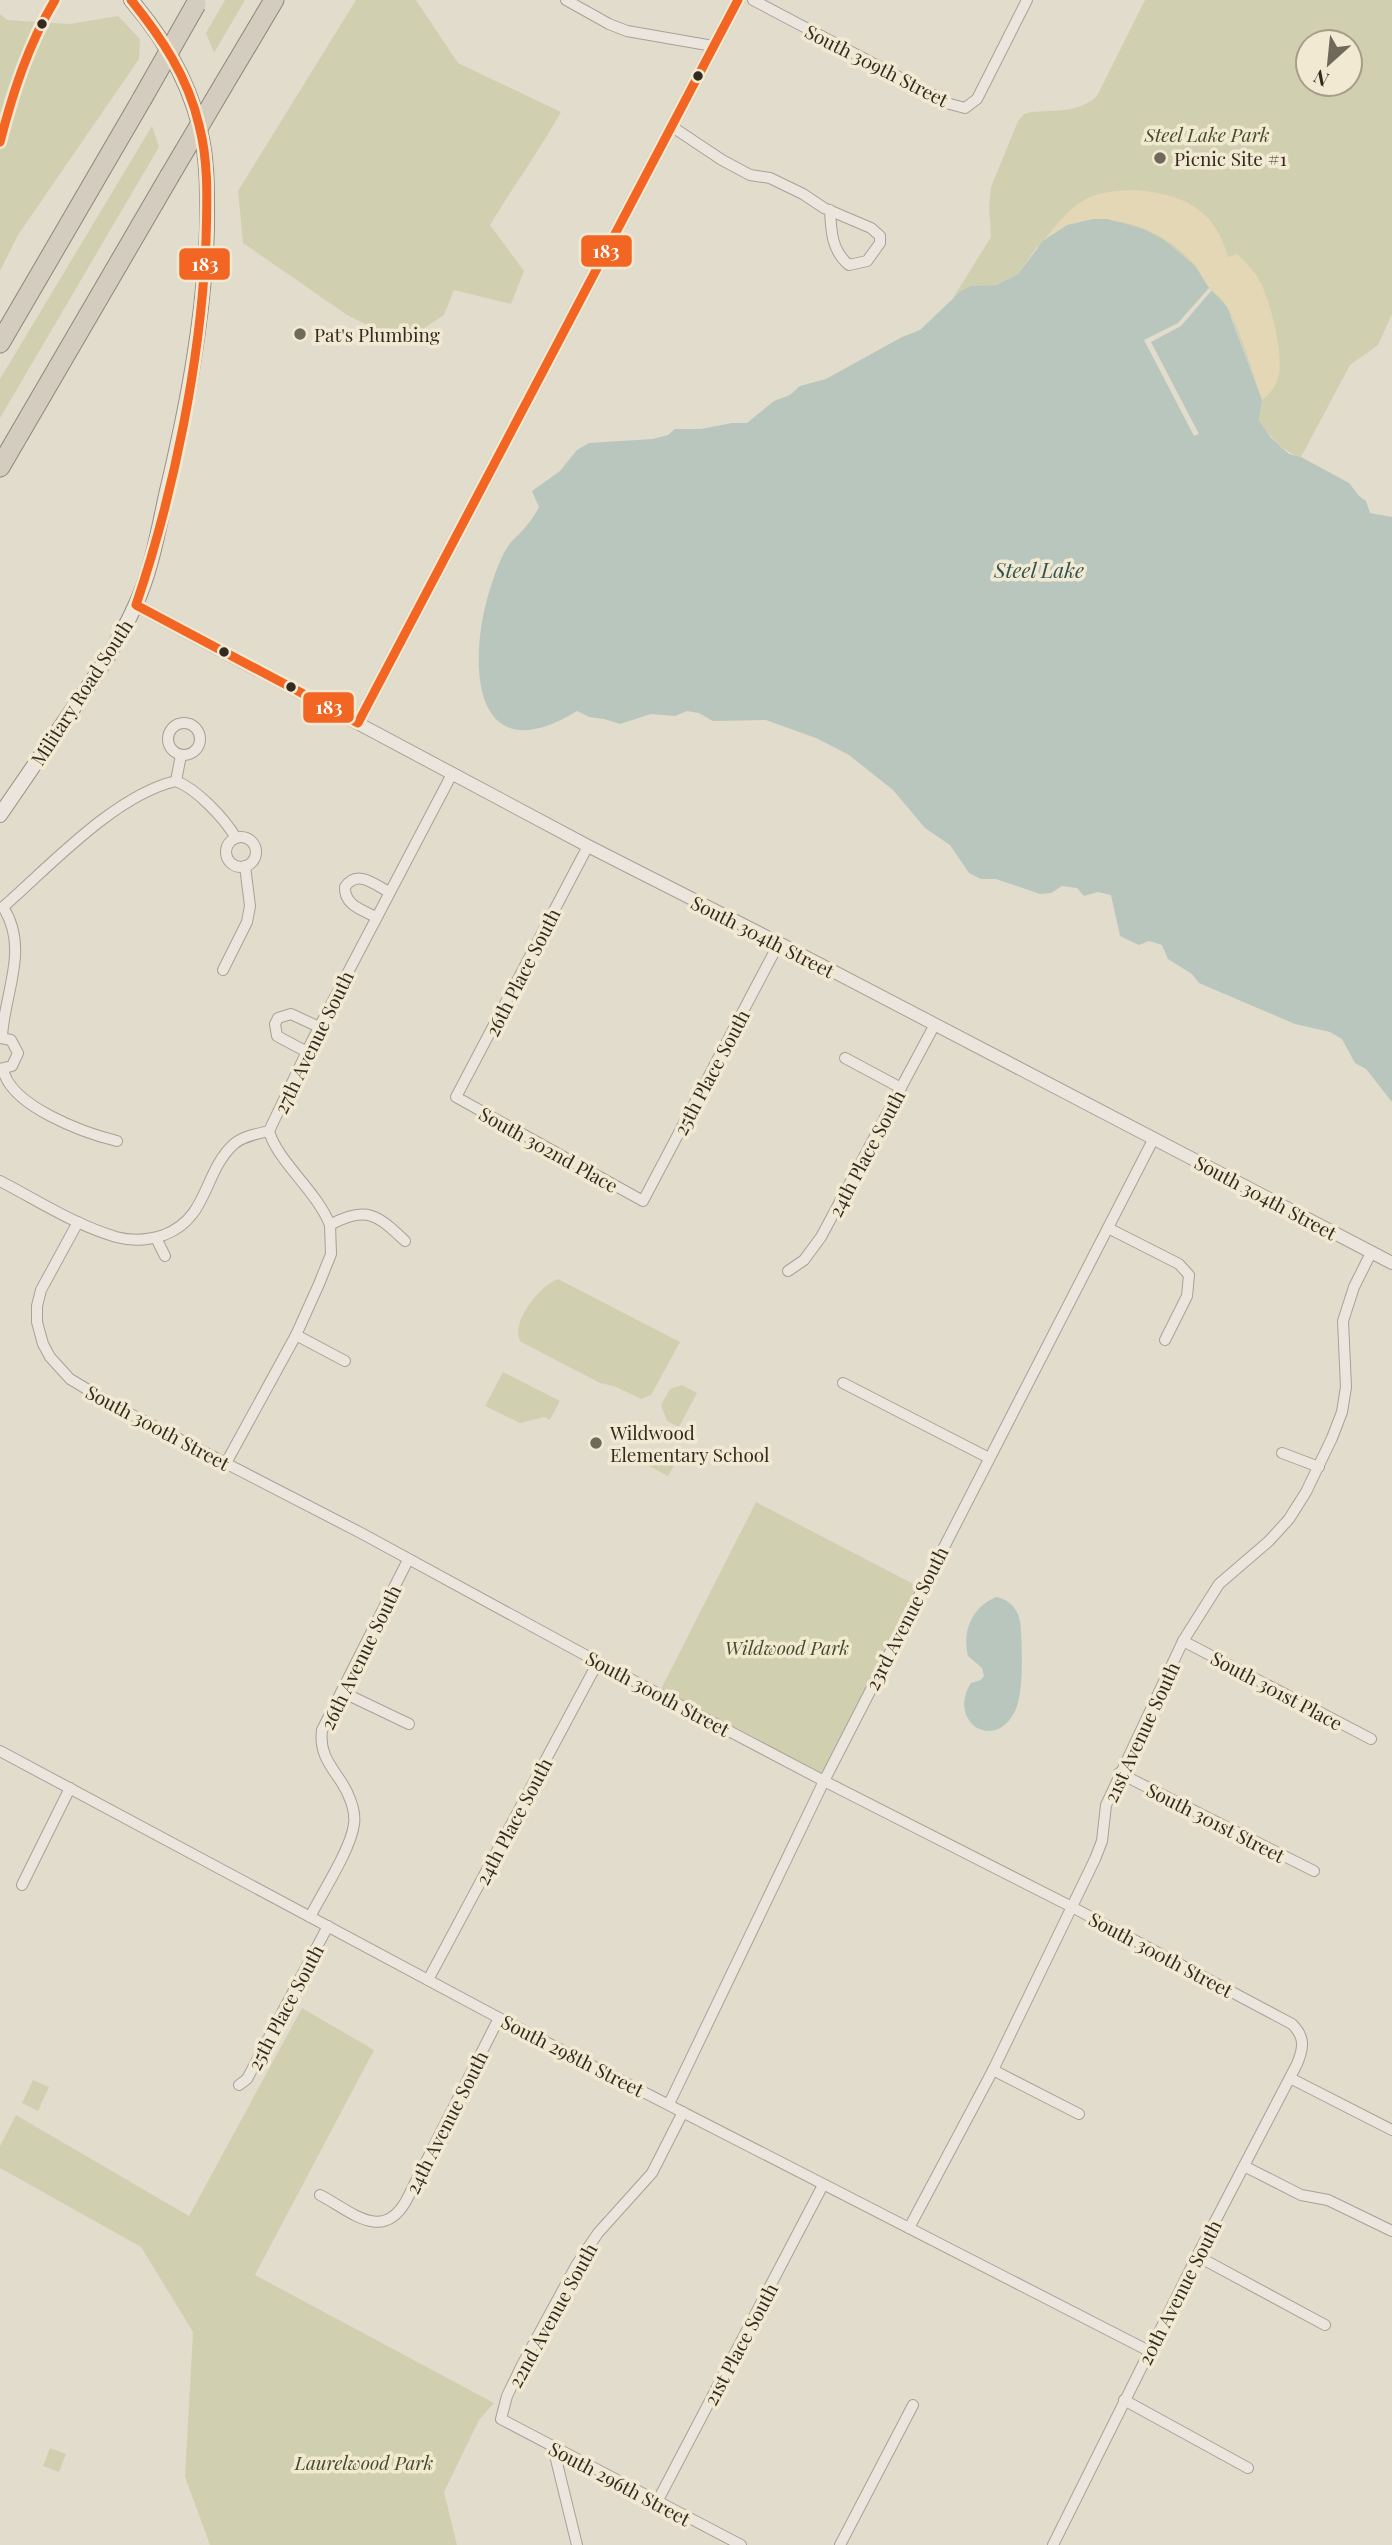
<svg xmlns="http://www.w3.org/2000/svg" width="1392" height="2545" font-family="'Playfair Display',serif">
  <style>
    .green { fill: #d0d0b1; fill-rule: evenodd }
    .sand { fill: #e3d7b6 }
    .water { fill: #b8c6be }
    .pier { fill: #e2dccd }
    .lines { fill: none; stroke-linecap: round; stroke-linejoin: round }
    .minor-casing { stroke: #a7a196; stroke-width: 12 }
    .tertiary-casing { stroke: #a7a196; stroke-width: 14 }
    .secondary-casing { stroke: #969086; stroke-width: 16 }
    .motorway-casing { stroke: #8c867d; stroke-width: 21 }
    .minor { stroke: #eae6de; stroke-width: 10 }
    .tertiary { stroke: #eae6de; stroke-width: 12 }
    .secondary { stroke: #eae6de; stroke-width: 14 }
    .motorway { stroke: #d4ccbe; stroke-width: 19 }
    .motorway-bridge-casing { stroke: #8c867d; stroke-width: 21; stroke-linecap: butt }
    .motorway-bridge { stroke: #d4ccbe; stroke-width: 19 }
    .bus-1-casing { stroke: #f2e9d3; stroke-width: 14 }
    .bus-1 { stroke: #f26522; stroke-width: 9 }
    .bus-dot { fill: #342a1f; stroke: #f2e9d3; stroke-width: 2.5 }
    .poi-dot { fill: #71685c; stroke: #f2e9d3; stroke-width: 2.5 }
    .labels { text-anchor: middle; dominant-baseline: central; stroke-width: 7; stroke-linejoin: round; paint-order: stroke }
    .street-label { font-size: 19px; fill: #342a1f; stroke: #f2e9d3 }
    .park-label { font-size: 19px; font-style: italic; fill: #444f28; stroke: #f2e9d3 }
    .poi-label { font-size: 19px; fill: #342a1f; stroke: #f2e9d3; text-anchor: start }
    .water-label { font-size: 21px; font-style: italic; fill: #305251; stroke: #f2e9d3 }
    .line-badge { stroke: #f2e9d3; stroke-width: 2.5 }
    .badge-label { font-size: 19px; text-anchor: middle; font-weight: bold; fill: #fff }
  </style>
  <rect width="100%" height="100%" fill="#e2dccd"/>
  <g class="green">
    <polygon points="225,0 245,0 214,53 206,33"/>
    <path d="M356 0H416L458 63 561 112C539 151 513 187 490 225L524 271 511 304 454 290 444 315 403 342 347 315 243 243 238 191Z"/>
    <path d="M1145 0H1392V314L1378 345 1350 365 1301 457C1281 451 1270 437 1259 420L1262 400 1231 316 1037 247 1018 274 996 285 976 286 953 298 991 237 989 206 991 187 1018 121 1024 114 1031 112C1054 110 1079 113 1097 96ZM1308 42H1350V84H1308Z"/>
    <polygon points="0,14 7,20 69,24 118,16 140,39 139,59 18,235 0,271"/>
    <polygon points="152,126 159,147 0,418 0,379"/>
    <path d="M558 1279 680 1342 651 1395 641 1399 614 1386 600 1383 521 1342C509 1324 540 1285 558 1279Z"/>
    <polygon points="503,1372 560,1401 550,1420 545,1417 520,1423 485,1406"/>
    <polygon points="682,1385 697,1393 679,1427 667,1421 661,1405 670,1389"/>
    <polygon points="653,1453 675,1464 668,1476 647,1465"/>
    <polygon points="756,1502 921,1588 824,1781 659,1693"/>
    <polygon points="302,2008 374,2050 255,2275 494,2403 479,2420 444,2492 457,2545 210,2545 185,2477 193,2332 141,2247 0,2168 0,2146 16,2115 189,2216"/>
    <polygon points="33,2080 49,2087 38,2111 22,2103"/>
    <polygon points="50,2448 66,2454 59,2472 43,2466"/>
  </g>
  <path class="sand" d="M1135 190C1182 194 1215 208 1228 257L1237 254C1245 262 1254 270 1259 280 1270 298 1285 358 1278 378 1275 387 1270 394 1262 400 1251 369 1242 333 1226 305 1221 297 1213 292 1207 285 1202 278 1199 269 1193 263 1152 220 1093 204 1043 241 1075 203 1083 191 1135 190Z"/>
  <g class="water">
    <path d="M1093 219H1107L1143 229 1164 240 1195 266 1209 288 1227 307 1262 400 1259 420 1271 438 1289 454 1301 457 1349 483 1359 496 1366 501 1370 513 1392 517V1102L1366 1069 1355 1063 1342 1039 1330 1032 1295 1024 1199 983 1192 974 1168 959 1162 945 1149 941 1139 945 1120 936 1111 895 1098 892 1084 896 1077 888 1062 886 1051 893 1040 894 996 879H981L969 873 950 845 925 828 893 790 849 755 816 738 766 720 713 721 699 713 687 711 675 716 651 714 620 724 604 719 589 717 577 711C468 778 467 654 492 583 496 570 504 549 513 540 523 531 533 519 539 507L532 491 560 471 577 450 589 443 653 439 668 435 675 429H701L732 423H747L774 401 790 395 800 386 826 379 902 337 920 330 961 291 971 286 996 285 1018 274 1043 241 1067 225Z"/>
    <path d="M996 1597C1015 1601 1021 1615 1021 1633 1022 1654 1024 1695 1014 1713 993 1752 947 1721 971 1683L981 1680 984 1676 982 1668 968 1656C962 1631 972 1607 996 1597Z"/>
  </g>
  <polygon class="pier" points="1209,288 1212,290 1181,326 1151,342 1199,434 1194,436 1144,340 1178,323"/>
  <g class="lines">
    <defs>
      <g id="minor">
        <polyline points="566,0 609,24 627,31 713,46"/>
        <polyline points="753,0 950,104 965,108 977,99 1027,0"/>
        <path d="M671 126 722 160 750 175 770 178 803 194 824 208 871 228 880 236V243L867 261 849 265C832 251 831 232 830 210"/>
        <path d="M0 142C12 92 27 44 55 0"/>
        <circle cx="184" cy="739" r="16"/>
        <path d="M176 781C197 789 225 819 236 838"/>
        <polyline points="176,781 181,755"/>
        <circle cx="241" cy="852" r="15"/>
        <polyline points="588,846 456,1097 643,1201 779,943"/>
        <path d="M376 917C362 910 344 905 345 887 357 869 374 884 389 892"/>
        <polyline points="223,970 247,922 250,906 245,866"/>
        <path d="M2 1037C4 993 30 949 3 907 50 866 115 795 176 781"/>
        <polyline points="0,1038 11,1040 18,1053 12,1066 0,1069"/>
        <polyline points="307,1052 277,1036 275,1024 278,1018 291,1014 319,1027"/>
        <polyline points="845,1058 901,1088"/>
        <path d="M3 1069C10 1106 84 1133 117 1141"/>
        <path d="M269 1131C277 1161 317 1191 330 1225 366 1205 378 1215 405 1241"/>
        <path d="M0 1181C37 1200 75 1225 116 1237 131 1241 149 1240 164 1235 209 1218 203 1172 234 1144 243 1136 257 1134 269 1131L312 1041 452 774"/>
        <path d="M78 1222 41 1290 37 1306V1322L43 1344 50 1357 70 1379 115 1406 361 1533 598 1662 824 1781 1072 1907 1292 2024C1305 2037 1304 2047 1297 2064L1197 2256 1053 2545"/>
        <polyline points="1108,1228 1179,1264 1189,1275 1187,1296 1165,1340"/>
        <polyline points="156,1238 165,1256"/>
        <polyline points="788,1271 804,1260 821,1237 934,1026"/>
        <polyline points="296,1335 345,1361"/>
        <polyline points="843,1383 989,1458"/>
        <polyline points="1282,1453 1319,1467"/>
        <polyline points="226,1463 296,1335 319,1284 331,1254 330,1225"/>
        <polyline points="1183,1641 1371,1739"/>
        <polyline points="342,1692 409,1724"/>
        <polyline points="0,1751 499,2018 1149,2351"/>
        <polyline points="1119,1773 1314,1871"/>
        <polyline points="22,1885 70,1788"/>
        <path d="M310 1917C322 1893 351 1849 354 1824 356 1811 349 1794 342 1783 330 1765 319 1753 322 1730L408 1560"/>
        <polyline points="428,1980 598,1662"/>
        <polyline points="993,2070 1079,2114"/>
        <polyline points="1290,2078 1392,2130"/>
        <polyline points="239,2085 247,2079 328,1926"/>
        <polyline points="669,2104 824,1781 1154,1138"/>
        <polyline points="683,2112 652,2173 598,2233 577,2264 522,2365 507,2396 501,2419 741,2545"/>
        <polyline points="1244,2166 1301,2195 1328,2200 1392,2231"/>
        <path d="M320 2195C351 2211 382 2243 406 2201L499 2018"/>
        <polyline points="909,2228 993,2070 1095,1859 1102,1841 1106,1805 1183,1641 1219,1584 1269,1541 1289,1519 1306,1492 1332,1438 1342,1412 1346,1387 1343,1321 1354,1287 1371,1253"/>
        <polyline points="1197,2256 1325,2325"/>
        <polyline points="1124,2400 1248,2468"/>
        <polyline points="553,2447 577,2545"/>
        <polyline points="657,2502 823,2185"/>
        <polyline points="840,2545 913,2405"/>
      </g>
      <g id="tertiary">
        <polyline points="136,605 588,846 779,943 1392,1263"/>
        <polyline points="358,723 738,0"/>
      </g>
      <path id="secondary" d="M0 815C24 780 48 745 72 710 95 677 118 644 135 606 151 572 158 532 166 495 187 407 204 319 207 229 207 201 208 172 203 144 194 89 167 42 131 0"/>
      <g id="motorway">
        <polyline points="224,84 274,0"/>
        <polyline points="0,343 142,99"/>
        <polyline points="0,467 169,177"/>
      </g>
    </defs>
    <use href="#minor" class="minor-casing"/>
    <use href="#tertiary" class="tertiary-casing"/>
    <use href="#secondary" class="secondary-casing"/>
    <use href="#motorway" class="motorway-casing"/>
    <use href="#minor" class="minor"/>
    <use href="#tertiary" class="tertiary"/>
    <use href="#secondary" class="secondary"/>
    <use href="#motorway" class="motorway"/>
    <defs>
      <g id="motorway-bridge">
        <polyline points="142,99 196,4"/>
        <polyline points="169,177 224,84"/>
      </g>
    </defs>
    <use href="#motorway-bridge" class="motorway-bridge-casing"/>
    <use href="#motorway-bridge" class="motorway-bridge"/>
    <defs>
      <g id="bus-1">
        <path d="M131 0C161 37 188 77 199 125 209 163 207 202 206 241 201 359 174 493 136 605L358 723 738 0"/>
        <path d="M0 142C13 92 28 45 55 0"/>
      </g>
    </defs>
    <use href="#bus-1" class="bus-1-casing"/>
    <use href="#bus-1" class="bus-1"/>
  </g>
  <g class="bus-dot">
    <circle cx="42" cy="24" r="6"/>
    <circle cx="698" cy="76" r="6"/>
    <circle cx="224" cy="652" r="6"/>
    <circle cx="291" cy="687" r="6"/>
  </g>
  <g class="poi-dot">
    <circle cx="1160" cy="158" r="7"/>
    <circle cx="300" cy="334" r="7"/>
    <circle cx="596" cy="1443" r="7"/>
  </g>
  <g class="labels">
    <g class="street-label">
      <text transform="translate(877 65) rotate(27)">South 309th Street</text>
      <text transform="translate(81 692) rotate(-57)">Military Road South</text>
      <text transform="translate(763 936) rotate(27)">South 304th Street</text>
      <text transform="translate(522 972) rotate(-63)">26th Place South</text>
      <text transform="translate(313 1042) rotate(-64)">27th Avenue South</text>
      <text transform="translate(711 1072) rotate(-62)">25th Place South</text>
      <text transform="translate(549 1149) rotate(29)">South 302nd Place</text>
      <text transform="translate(866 1153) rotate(-62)">24th Place South</text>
      <text transform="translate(1266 1197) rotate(28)">South 304th Street</text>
      <text transform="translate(158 1427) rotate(28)">South 300th Street</text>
      <text transform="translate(906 1618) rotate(-63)">23rd Avenue South</text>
      <text transform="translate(360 1657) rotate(-64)">26th Avenue South</text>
      <text transform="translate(1277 1690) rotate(28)">South 301st Place</text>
      <text transform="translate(658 1693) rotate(28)">South 300th Street</text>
      <text transform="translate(1141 1732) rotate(-65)">21st Avenue South</text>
      <text transform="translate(513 1821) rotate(-62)">24th Place South</text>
      <text transform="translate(1216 1822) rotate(27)">South 301st Street</text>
      <text transform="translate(1161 1954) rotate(28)">South 300th Street</text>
      <text transform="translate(285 2007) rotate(-62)">25th Place South</text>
      <text transform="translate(573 2055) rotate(27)">South 298th Street</text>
      <text transform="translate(446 2122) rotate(-63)">24th Avenue South</text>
      <text transform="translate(1179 2292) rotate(-63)">20th Avenue South</text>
      <text transform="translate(552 2315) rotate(-61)">22nd Avenue South</text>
      <text transform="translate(740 2344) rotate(-62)">21st Place South</text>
      <text transform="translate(620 2483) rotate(28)">South 296th Street</text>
    </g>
    <g class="park-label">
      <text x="1207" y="134">Steel Lake Park</text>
      <text x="787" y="1647">Wildwood Park</text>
      <text x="364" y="2462">Laurelwood Park</text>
    </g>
    <g class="poi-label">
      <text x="1174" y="158">Picnic Site #1</text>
      <text x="314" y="334">Pat's Plumbing</text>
      <text x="610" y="1432">Wildwood<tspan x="610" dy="22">Elementary School</tspan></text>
    </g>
    <g class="water-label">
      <text x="1039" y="569">Steel Lake</text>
    </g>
  </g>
  <g class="line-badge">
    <rect x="580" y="234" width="53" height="34" rx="7" fill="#f26522"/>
    <rect x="178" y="247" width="53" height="34" rx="7" fill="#f26522"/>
    <rect x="302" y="691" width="53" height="33" rx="7" fill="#f26522"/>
  </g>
  <g class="badge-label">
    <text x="606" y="258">183</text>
    <text x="205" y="271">183</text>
    <text x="329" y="714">183</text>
  </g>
  <g transform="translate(1329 63) rotate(207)"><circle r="33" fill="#f2e9d3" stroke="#a69d8b" stroke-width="2"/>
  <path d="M0-5L12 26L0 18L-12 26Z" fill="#71685c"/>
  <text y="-10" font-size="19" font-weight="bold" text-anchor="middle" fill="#342a1f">N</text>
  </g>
</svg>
